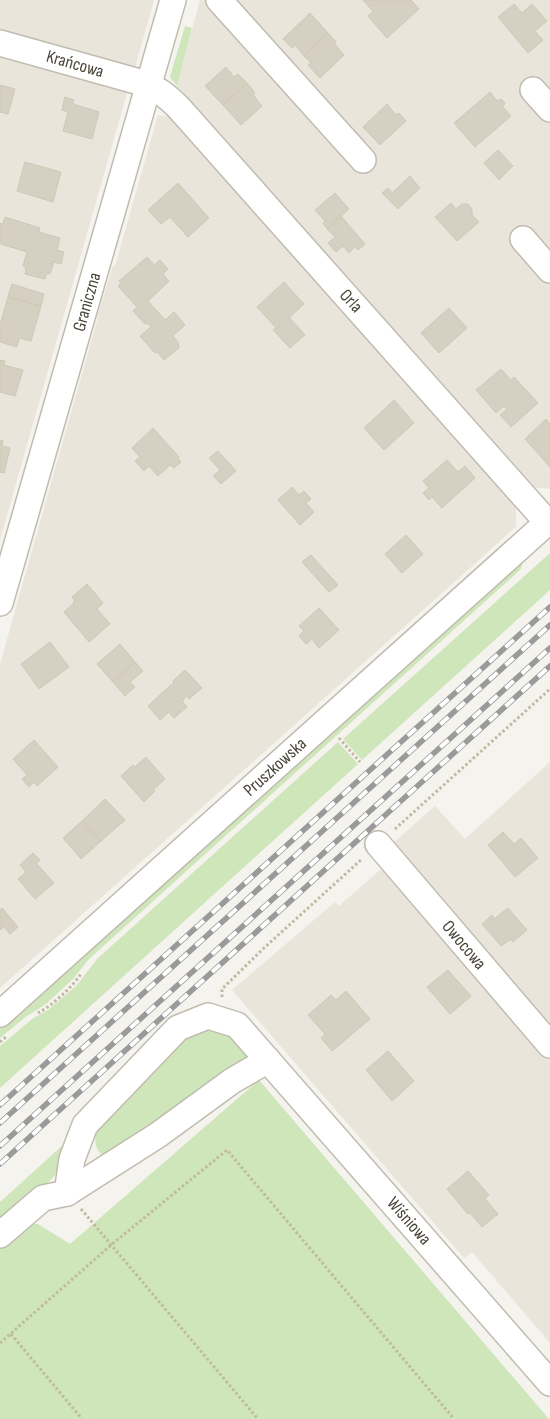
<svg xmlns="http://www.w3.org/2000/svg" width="550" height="1419" font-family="'Sofia Sans Condensed',sans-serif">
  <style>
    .residential { fill: #e9e5db }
    .green { fill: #cee6b9 }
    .building { fill: #d6d0c3; stroke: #d0c8b6 }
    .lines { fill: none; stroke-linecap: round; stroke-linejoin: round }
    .minor-casing { stroke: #c0bcaf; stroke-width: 28 }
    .path { stroke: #c1b9a2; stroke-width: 3; stroke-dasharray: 2.5 2.5; stroke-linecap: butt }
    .minor { stroke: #fff; stroke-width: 25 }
    .rail-casing { stroke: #9a9a9a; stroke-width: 5.5 }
    .rail { stroke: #fff; stroke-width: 4; stroke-dasharray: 11; stroke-linecap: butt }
    .labels { text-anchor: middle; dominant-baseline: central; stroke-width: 4.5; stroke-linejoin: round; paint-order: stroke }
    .street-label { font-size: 18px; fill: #49453a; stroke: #fff }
  </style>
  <rect width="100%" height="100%" fill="#f5f3ed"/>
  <g class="residential">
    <polygon points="0,0 154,0 135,68 0,29"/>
    <polygon points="200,0 550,0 550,489 536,488 177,86"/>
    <polygon points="0,56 127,93 0,540"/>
    <polygon points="158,115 170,117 516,506 516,527 0,988 0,664 98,317 97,316 113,266 115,266"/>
    <polygon points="550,762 550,1036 391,845 435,806 465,839"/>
    <polygon points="380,870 389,870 550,1060 550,1343 472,1252 464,1258 232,990 335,902 339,906"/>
  </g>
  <g class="green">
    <polygon points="185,26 192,28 177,86 170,77"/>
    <polygon points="550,553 550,590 362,760 343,739"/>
    <polygon points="521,559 522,566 520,570 88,960 74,978 46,1004 27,1016 0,1038 0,1026"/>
    <polygon points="338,742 358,764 0,1088 0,1046 32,1019 48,1010 77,985 97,959"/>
    <path d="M209 1027 229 1033 246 1050V1059L189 1107 103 1156C94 1148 95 1141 96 1130L182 1034Z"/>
    <polygon points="259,1080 549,1419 0,1419 0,1243 25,1224 38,1224 70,1244"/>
    <polygon points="74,1135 67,1162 41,1190 0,1229 0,1202"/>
  </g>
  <g class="building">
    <polygon points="363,0 411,0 419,9 387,38 368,16 373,11"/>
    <polygon points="514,4 522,13 532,4 547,21 535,31 543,40 528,53 498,17"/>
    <polygon points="310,13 328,33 304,56 295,45 292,48 283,39"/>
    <polygon points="328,33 336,42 334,43 344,55 320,78 308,65 311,63 304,56"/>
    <polygon points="226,67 234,77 238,74 247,83 223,105 205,86"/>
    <polygon points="247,83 255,93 253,95 262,106 241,125 223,105"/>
    <polygon points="0,85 15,89 8,114 0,112"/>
    <polygon points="490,92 497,101 501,99 505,103 503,107 511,116 475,147 454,123"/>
    <polygon points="65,97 74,100 73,104 99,112 92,139 63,131 68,112 62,110"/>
    <polygon points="387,104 396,115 399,113 406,121 380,145 363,127"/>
    <polygon points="498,150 513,166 499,180 484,163"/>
    <polygon points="25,162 61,172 53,202 17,191"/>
    <polygon points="410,176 420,188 398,209 382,193 388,188 392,193"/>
    <polygon points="178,183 209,218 188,237 170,217 161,224 148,210"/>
    <polygon points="335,193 349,209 327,229 323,223 325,221 315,210"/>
    <polygon points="451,203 456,209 462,204 468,204 472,209 472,215 479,222 457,241 435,217"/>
    <polygon points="341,216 365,244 358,250 355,247 349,253 343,246 336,252 328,243 335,237 327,229"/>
    <polygon points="5,217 40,228 39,232 60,238 57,250 64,252 61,264 54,262 50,274 47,273 45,279 25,274 26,267 23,266 27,252 1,244 0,223 3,224"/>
    <polygon points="147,257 154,265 160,260 168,269 163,274 169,281 148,301 165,320 174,312 185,325 173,336 178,342 179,348 164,360 157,352 155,353 140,336 151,327 147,323 145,324 133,311 137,307 118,286 121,283 119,281"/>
    <polygon points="284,282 304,304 277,329 257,307"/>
    <polygon points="12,284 44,294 41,306 8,297"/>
    <polygon points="8,297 41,306 31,341 19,338 17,347 0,342 0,325"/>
    <polygon points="449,308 467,328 439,353 421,333"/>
    <polygon points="289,317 305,335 290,348 273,330 276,328 277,329"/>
    <polygon points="0,360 5,361 4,365 23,370 15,396 0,392"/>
    <polygon points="501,369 511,380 514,377 538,403 511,427 500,415 507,409 504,406 496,413 476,390"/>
    <polygon points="394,400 414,423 384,450 364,428"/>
    <polygon points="546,419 550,424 550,467 525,439"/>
    <polygon points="153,428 179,457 178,458 181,462 174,468 170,465 158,476 149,466 144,471 135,461 140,457 132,448"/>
    <polygon points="0,440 3,441 2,446 10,448 4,473 0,472"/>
    <polygon points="218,451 236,471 221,484 213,476 220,470 209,458"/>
    <polygon points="447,460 458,472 465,466 475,478 442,508 432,497 429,500 423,493 429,488 423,481"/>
    <polygon points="292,487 299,495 304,491 311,499 306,503 314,512 300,525 278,500"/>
    <polygon points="406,535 423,554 402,573 385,554"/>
    <polygon points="311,555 338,585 329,592 302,562"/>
    <polygon points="87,584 103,603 97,609 110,624 89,642 64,612 74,603 73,602 75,601 72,597"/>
    <polygon points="319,608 339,630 319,648 312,639 306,644 299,636 304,631 299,626"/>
    <polygon points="50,642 69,667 39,689 21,664"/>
    <polygon points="120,644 135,662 113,682 97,664"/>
    <polygon points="135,662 143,671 130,682 135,687 125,696 113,682"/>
    <polygon points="185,670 202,688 189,699 187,696 182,701 187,707 174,718 169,712 160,720 148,706 174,682 173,681"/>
    <polygon points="34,740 58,767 37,786 34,782 29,787 22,779 27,775 13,759"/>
    <polygon points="146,757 165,779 153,790 155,791 144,802 121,776 133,765 135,767"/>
    <polygon points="105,799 125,820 101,841 82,821"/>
    <polygon points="82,821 101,841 81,859 63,838"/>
    <polygon points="503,832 514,844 521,838 538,858 515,877 488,845"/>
    <polygon points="33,853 40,860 36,863 54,883 35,899 18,879 26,872 20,865"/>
    <polygon points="2,908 18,927 10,934 4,927 0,930 0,910"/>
    <polygon points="508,908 527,930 513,942 511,939 501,946 482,924 492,915 494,919"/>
    <polygon points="448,970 471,996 450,1014 427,987"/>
    <polygon points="346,991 370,1019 332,1051 321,1038 325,1034 308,1015 331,995 336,1000"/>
    <polygon points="388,1051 414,1081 392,1101 366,1070"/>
    <polygon points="468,1171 489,1195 485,1199 498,1214 482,1227 470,1213 468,1214 447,1189"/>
  </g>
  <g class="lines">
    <defs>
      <g id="minor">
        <polyline points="219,0 363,160"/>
        <path d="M0 43 136 81C157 88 164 93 179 108L547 522"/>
        <polyline points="533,90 550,109"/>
        <polyline points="523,239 550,270"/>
        <polyline points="0,603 173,0"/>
        <polyline points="378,844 550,1045"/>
        <polyline points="0,1014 550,520"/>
        <polyline points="67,1193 158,1135 232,1081 268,1060"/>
        <polyline points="0,1235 43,1198 67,1193 72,1159 85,1125 178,1028 208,1016 237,1025 550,1383"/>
      </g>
    </defs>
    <use href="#minor" class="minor-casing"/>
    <g class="path">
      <polyline points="339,738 360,762"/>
      <polyline points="395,829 550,689"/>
      <polyline points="222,997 222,989 264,948 362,859"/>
      <path d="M38 1013C53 1005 71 988 81 974"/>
      <polyline points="0,1042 7,1036"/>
      <polyline points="81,1209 258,1419"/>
      <polyline points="11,1334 82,1419"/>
      <polyline points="0,1343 111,1245 227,1150 454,1419"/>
    </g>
    <use href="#minor" class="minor"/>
    <defs>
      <g id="rail">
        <polyline points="0,1105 550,607"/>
        <polyline points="0,1123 550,625"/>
        <polyline points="0,1146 550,648"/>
        <polyline points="0,1164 550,666"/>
      </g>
    </defs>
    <use href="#rail" class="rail-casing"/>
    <use href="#rail" class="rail"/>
  </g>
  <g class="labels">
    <g class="street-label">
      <text transform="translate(75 64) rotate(16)">Krańcowa</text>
      <text transform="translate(351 301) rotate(48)">Orla</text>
      <text transform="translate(87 302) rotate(-74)">Graniczna</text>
      <text transform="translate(275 767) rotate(-42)">Pruszkowska</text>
      <text transform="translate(464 945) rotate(50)">Owocowa</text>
      <text transform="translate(409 1221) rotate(49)">Wiśniowa</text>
    </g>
  </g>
</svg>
